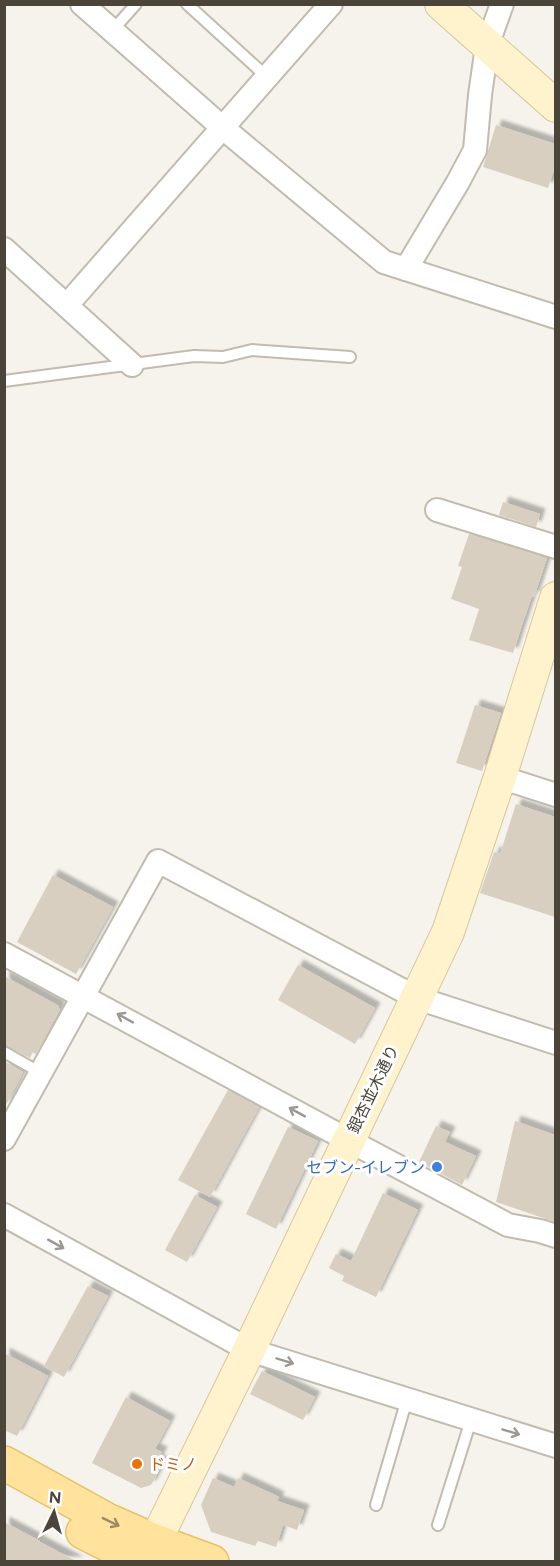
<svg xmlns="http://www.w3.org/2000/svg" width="560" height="1566" font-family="Figtree,'Noto Sans JP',sans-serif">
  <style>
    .building { fill: #d8cfc1; filter: url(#shadow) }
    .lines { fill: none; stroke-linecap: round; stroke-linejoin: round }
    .lane-casing { stroke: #c2bbae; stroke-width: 14 }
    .street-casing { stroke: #c2bbae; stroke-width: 26 }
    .secondary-casing { stroke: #d6c79b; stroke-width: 34 }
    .primary-casing { stroke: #e6c16a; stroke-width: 36 }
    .lane { stroke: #fff; stroke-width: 10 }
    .street { stroke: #fff; stroke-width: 22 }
    .secondary { stroke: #fff3cd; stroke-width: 32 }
    .primary { stroke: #ffe39c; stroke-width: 33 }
    .oneway { stroke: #9c9892 }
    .oneway2 { stroke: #9c8c66 }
    .shop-dot { fill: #3f7fe0; stroke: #fff; stroke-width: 2 }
    .food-dot { fill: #e8710a; stroke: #fff; stroke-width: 2 }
    .labels { text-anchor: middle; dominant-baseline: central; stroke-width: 6; stroke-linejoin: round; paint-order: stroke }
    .street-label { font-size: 16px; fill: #4b4439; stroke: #fff }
    .shop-label { font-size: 16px; fill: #366cbe; stroke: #fff; text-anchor: end }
    .food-label { font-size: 16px; fill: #c56008; stroke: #fff; text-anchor: start }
  </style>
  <defs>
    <filter id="shadow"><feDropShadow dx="5.5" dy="-5.5" stdDeviation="1.5" flood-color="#0004"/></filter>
  </defs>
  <rect width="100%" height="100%" fill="#f6f3ec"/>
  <g class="building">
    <polygon points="496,125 555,144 555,166 548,188 483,167"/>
    <polygon points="503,502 540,514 536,527 499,515"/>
    <polygon points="469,534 547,558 534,597 532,596 523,622 513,653 469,640 479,609 451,599 462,567 458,566"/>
    <polygon points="475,705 501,713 482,771 456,763"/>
    <polygon points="516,804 555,817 555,917 480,893 494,852 500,854"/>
    <polygon points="53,875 113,907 76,974 17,942"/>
    <polygon points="298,965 375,1008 355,1044 278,1000"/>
    <polygon points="4,976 59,1006 58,1008 60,1009 36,1054 33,1052 30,1058 4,1045"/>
    <polygon points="4,1061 23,1072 4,1109"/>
    <polygon points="228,1090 259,1107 210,1197 178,1180"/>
    <polygon points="515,1121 555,1135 555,1222 496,1202"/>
    <polygon points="436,1126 450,1132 445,1142 476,1156 462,1185 419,1162"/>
    <polygon points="288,1127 318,1141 276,1229 246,1214"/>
    <polygon points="383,1193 418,1210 376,1297 342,1281 344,1276 329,1268 336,1254 351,1261"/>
    <polygon points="195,1195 217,1207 187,1262 165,1250"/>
    <polygon points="88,1286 108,1296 64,1377 44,1366"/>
    <polygon points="4,1353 48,1376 17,1436 4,1430"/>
    <polygon points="262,1371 315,1397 303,1420 250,1394"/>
    <polygon points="126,1397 170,1421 155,1449 162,1452 158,1460 163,1463 151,1485 141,1488 92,1463"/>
    <polygon points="213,1478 234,1487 238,1478 279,1497 277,1501 304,1510 297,1530 283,1525 276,1547 258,1541 255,1546 211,1532 201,1505"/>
    <polygon points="4,1522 40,1541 40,1542 78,1562 4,1562"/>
  </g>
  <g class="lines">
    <defs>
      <g id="lane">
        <polyline points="187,4 267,77"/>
        <polyline points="112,31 136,4"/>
        <polyline points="4,381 194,356 223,357 252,350 350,357"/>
        <polyline points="4,1052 41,1073"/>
        <polyline points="376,1505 407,1399"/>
        <polyline points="438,1525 471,1420"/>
      </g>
      <g id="street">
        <polyline points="82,4 223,128 384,262 556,317"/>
        <polyline points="4,249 132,365"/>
        <polyline points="406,269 458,182 475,150 480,95 487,46 502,4"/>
        <polyline points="67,305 331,4"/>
        <polyline points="437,510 556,547"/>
        <polyline points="500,777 556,795"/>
        <polyline points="4,954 348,1140 508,1225 540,1231 556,1236"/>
        <polyline points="4,1139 158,861 417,998 556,1043"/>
        <polyline points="4,1215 249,1350 556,1446"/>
      </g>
      <g id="secondary">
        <polyline points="441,4 556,106"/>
        <polyline points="145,1562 249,1350 448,932 500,777 556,598"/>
      </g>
      <g id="primary">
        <polyline points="4,1463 107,1520 155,1541 212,1562"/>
        <polyline points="83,1532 143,1562"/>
      </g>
    </defs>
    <use href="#lane" class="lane-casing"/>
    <use href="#street" class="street-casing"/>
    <use href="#secondary" class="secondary-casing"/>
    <use href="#primary" class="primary-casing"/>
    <use href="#lane" class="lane"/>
    <use href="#street" class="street"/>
    <use href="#secondary" class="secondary"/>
    <use href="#primary" class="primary"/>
  </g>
  <defs><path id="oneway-shaft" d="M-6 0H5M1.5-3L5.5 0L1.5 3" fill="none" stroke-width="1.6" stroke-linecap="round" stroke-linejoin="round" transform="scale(1.5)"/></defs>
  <g class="oneway">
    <use href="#oneway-shaft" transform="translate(125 1018) rotate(-151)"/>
    <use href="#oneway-shaft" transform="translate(297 1112) rotate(-151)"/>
    <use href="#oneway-shaft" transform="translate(56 1244) rotate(29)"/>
    <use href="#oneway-shaft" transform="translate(285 1361) rotate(17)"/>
    <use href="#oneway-shaft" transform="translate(511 1432) rotate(17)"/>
  </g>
  <use class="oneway2" href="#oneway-shaft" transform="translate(111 1522) rotate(26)"/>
  <circle class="shop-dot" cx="437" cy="1167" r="6"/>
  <circle class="food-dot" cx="137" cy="1464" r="6"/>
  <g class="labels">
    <g class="street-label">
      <text transform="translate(373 1089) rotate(-64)">銀杏並木通り</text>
    </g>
    <g class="shop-label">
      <text x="425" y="1167">セブン-イレブン</text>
    </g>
    <g class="food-label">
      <text x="149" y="1464">ドミノ</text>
    </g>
  </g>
  <rect width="560" height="1566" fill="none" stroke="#4b4439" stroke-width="12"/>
  <g transform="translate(54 1512) rotate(5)" stroke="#ffffff" stroke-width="4.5" paint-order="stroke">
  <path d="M0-4.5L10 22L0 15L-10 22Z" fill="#4b4439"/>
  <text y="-9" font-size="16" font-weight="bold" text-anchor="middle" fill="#4b4439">N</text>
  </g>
</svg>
